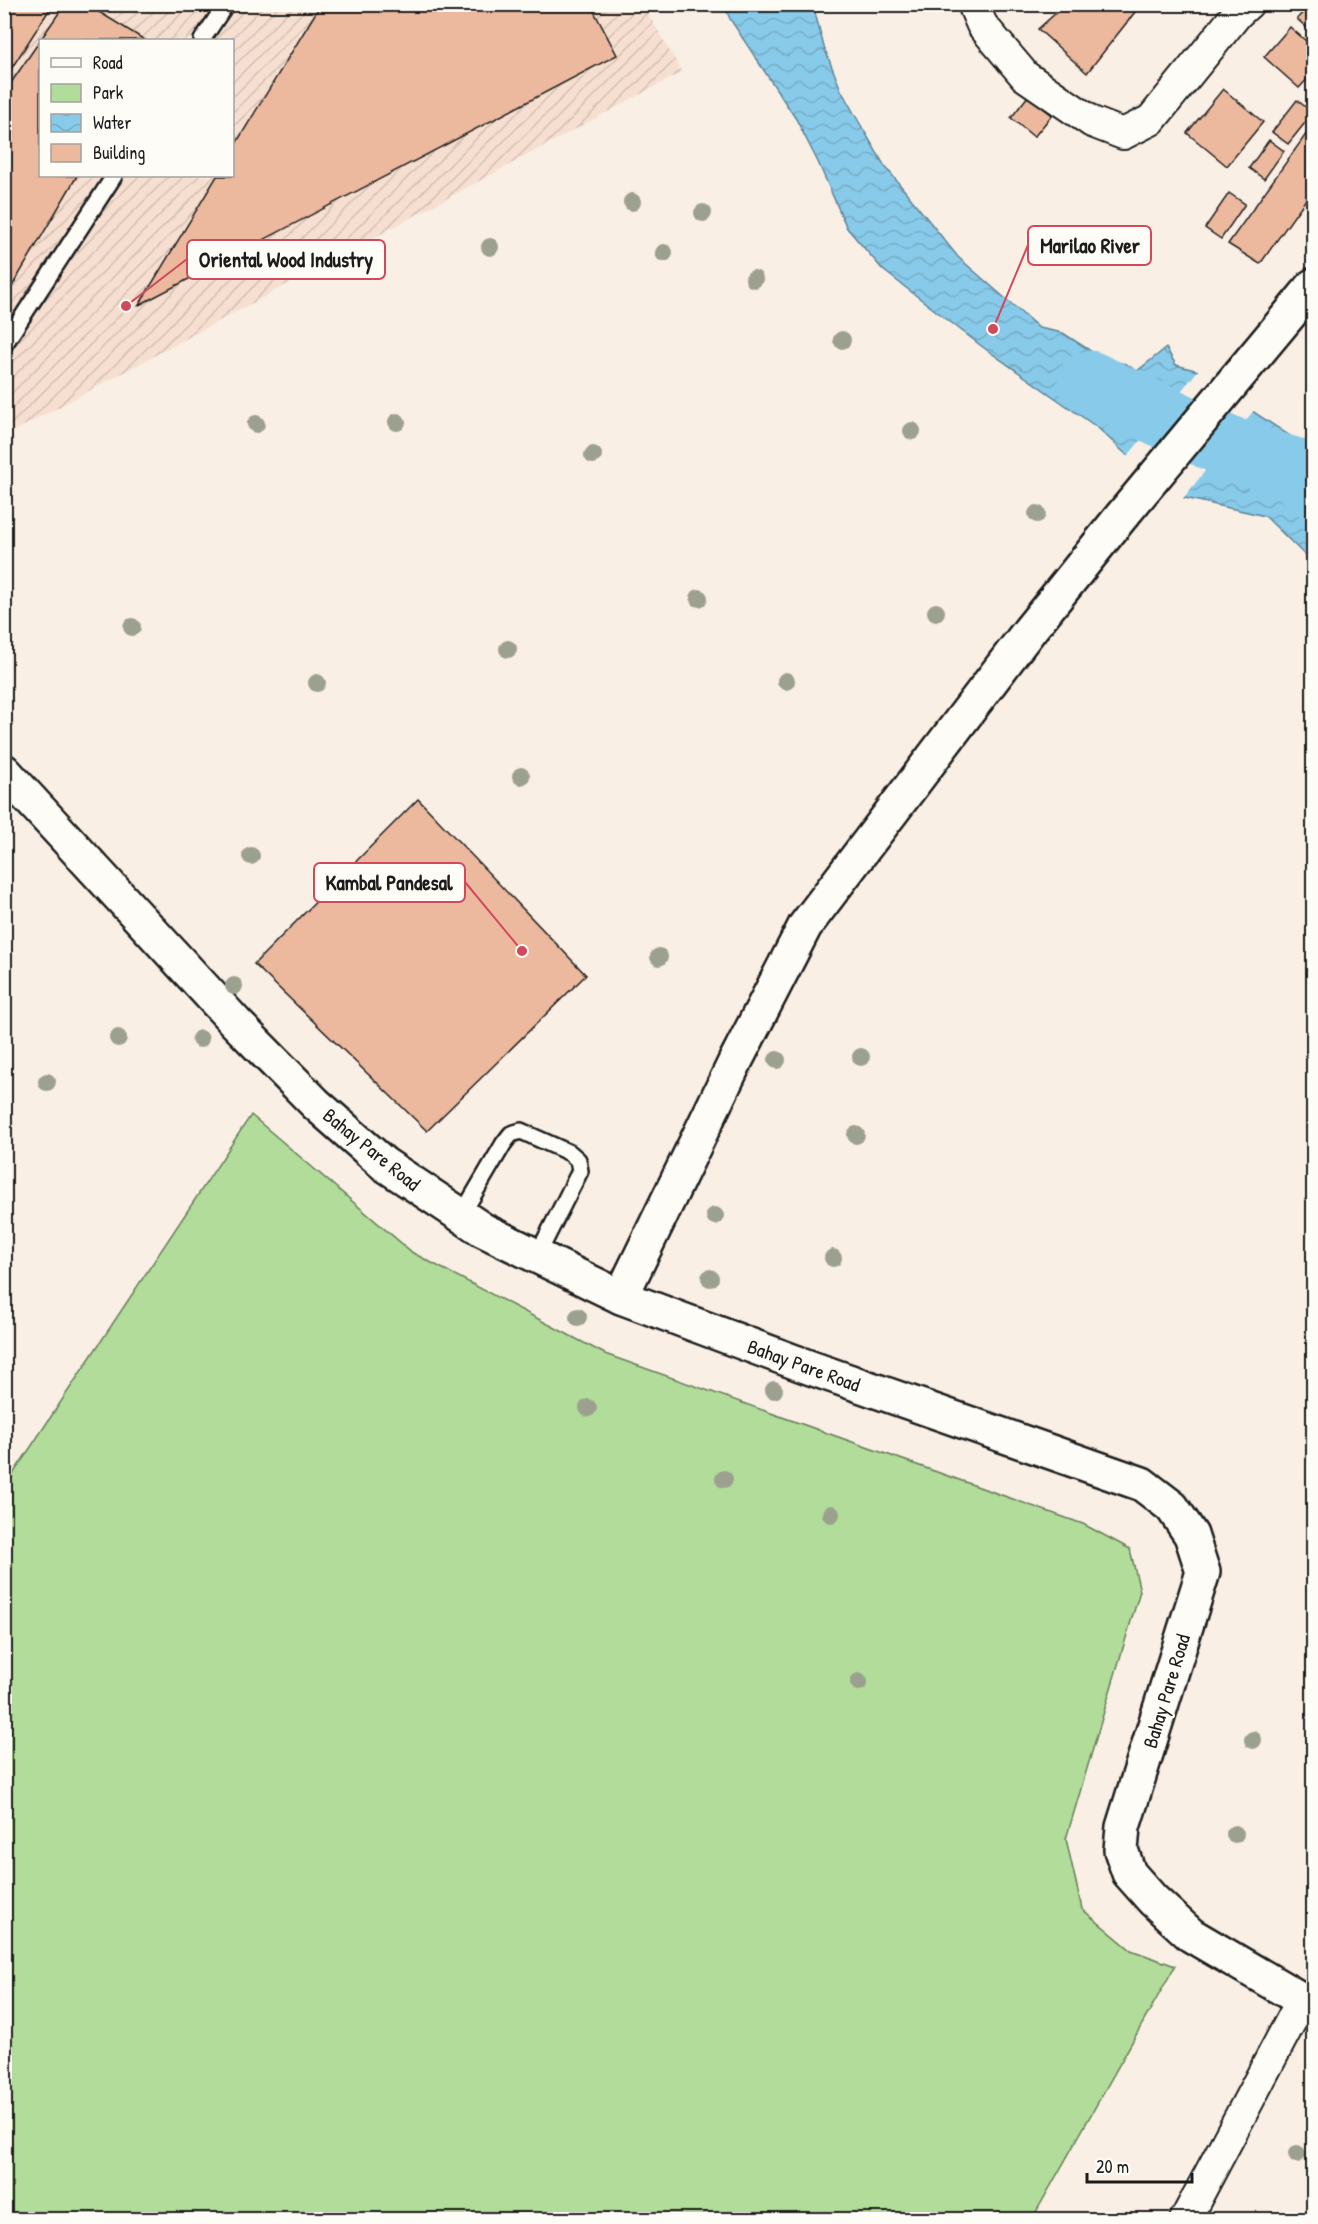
<svg xmlns="http://www.w3.org/2000/svg" width="1318" height="2224" font-family="'Patrick Hand',sans-serif">
  <style>
    .industrial { fill: url(#industrial-furrows); fill-rule: evenodd }
    .green { fill: #b1dc99; stroke: #667c5a; stroke-width: 1.5 }
    .water { fill: url(#water-waves); stroke: #5d8497; stroke-width: 1.5 }
    .pier { fill: #faefe5 }
    .lines { fill: none; stroke-linecap: round; stroke-linejoin: round }
    .river { stroke: #88cae9; stroke-width: 63 }
    .building { fill: #ecb99e; stroke: #1c1c1c; stroke-width: 1.5 }
    .lane-casing { stroke: #1c1c1c; stroke-width: 20 }
    .street-casing { stroke: #1c1c1c; stroke-width: 34 }
    .secondary-casing { stroke: #1c1c1c; stroke-width: 38 }
    .lane { stroke: #fdfcf7; stroke-width: 15 }
    .street { stroke: #fdfcf7; stroke-width: 30 }
    .secondary { stroke: #fdfcf7; stroke-width: 33 }
    .tree { fill: #9ca08f }
    .labels { text-anchor: middle; dominant-baseline: central; stroke-width: 4.5; stroke-linejoin: round; paint-order: stroke }
    .street-label { font-size: 20px; fill: #1c1c1c; stroke: #fdfcf7 }
    .leader { fill: none; stroke: #d1495b; stroke-width: 2 }
    .callout-dot { fill: #d1495b; stroke: #fdfcf7; stroke-width: 2 }
    .callout { fill: #fdfcf7; stroke: #d1495b; stroke-width: 2 }
    .callout-label { font-size: 21px; text-anchor: middle; font-weight: bold; fill: #1c1c1c }
  </style>
  <defs>
    <pattern id="industrial-furrows" width="10" height="10" patternUnits="userSpaceOnUse" patternTransform="scale(1.5)"><rect width="10" height="10" fill="#f6dfd0"/><path d="M-1 1l2-2M0 10L10 0M9 11l2-2" fill="none" stroke="#d2bfb2"/></pattern>
    <pattern id="water-waves" width="16" height="10" patternUnits="userSpaceOnUse" patternTransform="scale(1.5)"><rect width="16" height="10" fill="#88cae9"/><path d="M0 5q4-4 8 0t8 0" fill="none" stroke="#75adc7"/></pattern>
  </defs>
  <rect width="100%" height="100%" fill="#faefe5"/>
  <filter id="ink" filterUnits="userSpaceOnUse"><feTurbulence type="fractalNoise" baseFrequency=".0167" numOctaves="2"/><feDisplacementMap in="SourceGraphic" scale="12" xChannelSelector="R" yChannelSelector="G"/><feConvolveMatrix kernelMatrix="1 2 1 2 8 2 1 2 1" color-interpolation-filters="sRGB"/></filter>
  <g filter="url(#ink)">
    <path class="industrial" d="M5 5H643L682 72 5 436ZM40 40H232V176H40Z"/>
    <polygon class="green" points="251,1115 413,1253 605,1354 1083,1524 1130,1549 1140,1591 1066,1839 1082,1909 1131,1950 1175,1966 1032,2219 5,2219 5,1486"/>
    <g class="water">
      <polygon points="724,5 813,5 824,47 841,90 859,122 884,165 958,257 1039,328 1063,333 1103,359 1126,364 1137,371 1166,348 1176,365 1206,373 1133,461 1098,428 984,348 883,270 847,228 818,162 796,119 730,19"/>
      <polygon points="1249,409 1313,451 1313,563 1265,516 1176,496"/>
    </g>
    <g class="pier">
      <polygon points="1200,368 1208,371 1208,375 1135,463 1131,463 1126,458"/>
      <polygon points="1250,406 1255,409 1181,501 1174,499 1173,495 1246,407"/>
    </g>
    <g class="lines">
      <polyline class="river" points="1089,382 1235,450 1293,469 1314,488"/>
    </g>
    <g class="building">
      <polygon points="4,4 53,4 4,80"/>
      <polygon points="65,4 86,4 145,40 40,40 40,176 77,176 4,300 4,93"/>
      <polygon points="321,4 590,4 617,55 139,305 217,176 232,176 232,150"/>
      <polygon points="1066,4 1126,4 1135,12 1087,73 1038,29"/>
      <polygon points="1310,4 1314,4 1314,34 1297,19"/>
      <polygon points="1290,27 1314,48 1314,72 1299,88 1264,57"/>
      <polygon points="1223,89 1263,122 1227,166 1187,133"/>
      <polygon points="1028,96 1052,115 1034,137 1011,118"/>
      <polygon points="1297,100 1313,113 1288,144 1272,132"/>
      <polygon points="1314,123 1314,188 1260,264 1228,244"/>
      <polygon points="1269,140 1284,151 1264,179 1249,168"/>
      <polygon points="1229,193 1245,204 1221,239 1205,228"/>
      <polygon points="418,799 586,975 427,1131 254,964"/>
    </g>
    <g class="lines">
      <defs>
        <g id="lane">
          <polyline points="202,40 226,4"/>
          <polyline points="4,345 114,176"/>
          <polyline points="461,1216 504,1143 511,1134 521,1131 570,1153 578,1160 580,1171 537,1256"/>
        </g>
        <g id="street">
          <polyline points="973,4 982,25 1025,76 1092,122 1123,134 1151,120 1237,14 1248,4"/>
          <polyline points="1185,2220 1302,2000"/>
        </g>
        <g id="secondary">
          <polyline points="4,771 236,1023 316,1104 384,1164 483,1230 621,1297 811,1368 1142,1484 1172,1507 1191,1535 1203,1572 1123,1827 1121,1850 1129,1873 1153,1900 1191,1935 1314,2007"/>
          <polyline points="621,1297 735,1062 805,926 1029,631 1120,518 1314,285"/>
        </g>
      </defs>
      <use href="#lane" class="lane-casing"/>
      <use href="#street" class="street-casing"/>
      <use href="#secondary" class="secondary-casing"/>
      <use href="#lane" class="lane"/>
      <use href="#street" class="street"/>
      <use href="#secondary" class="secondary"/>
    </g>
    <g class="tree">
      <circle cx="632" cy="202" r="9"/>
      <circle cx="703" cy="213" r="9"/>
      <circle cx="490" cy="247" r="9"/>
      <circle cx="664" cy="253" r="9"/>
      <circle cx="754" cy="279" r="9"/>
      <circle cx="842" cy="340" r="9"/>
      <circle cx="397" cy="422" r="9"/>
      <circle cx="256" cy="424" r="9"/>
      <circle cx="912" cy="431" r="9"/>
      <circle cx="593" cy="455" r="9"/>
      <circle cx="1037" cy="514" r="9"/>
      <circle cx="699" cy="598" r="9"/>
      <circle cx="936" cy="612" r="9"/>
      <circle cx="132" cy="627" r="9"/>
      <circle cx="508" cy="649" r="9"/>
      <circle cx="786" cy="681" r="9"/>
      <circle cx="317" cy="683" r="9"/>
      <circle cx="521" cy="776" r="9"/>
      <circle cx="251" cy="856" r="9"/>
      <circle cx="659" cy="957" r="9"/>
      <circle cx="234" cy="986" r="9"/>
      <circle cx="118" cy="1038" r="9"/>
      <circle cx="200" cy="1039" r="9"/>
      <circle cx="861" cy="1057" r="9"/>
      <circle cx="777" cy="1060" r="9"/>
      <circle cx="47" cy="1082" r="9"/>
      <circle cx="856" cy="1135" r="9"/>
      <circle cx="715" cy="1216" r="9"/>
      <circle cx="833" cy="1258" r="9"/>
      <circle cx="710" cy="1278" r="9"/>
      <circle cx="578" cy="1317" r="9"/>
      <circle cx="774" cy="1390" r="9"/>
      <circle cx="588" cy="1408" r="9"/>
      <circle cx="724" cy="1479" r="9"/>
      <circle cx="831" cy="1514" r="9"/>
      <circle cx="859" cy="1682" r="9"/>
      <circle cx="1253" cy="1740" r="9"/>
      <circle cx="1235" cy="1834" r="9"/>
      <circle cx="1297" cy="2154" r="9"/>
    </g>
  </g>
  <g class="labels">
    <g class="street-label">
      <text transform="translate(372 1149) rotate(39)">Bahay Pare Road</text>
      <text transform="translate(804 1365) rotate(20)">Bahay Pare Road</text>
      <text transform="translate(1166 1691) rotate(-73)">Bahay Pare Road</text>
    </g>
  </g>
  <path class="leader" d="M993 329L1028 245M126 306L187 259M522 951L465 882"/>
  <g class="callout-dot">
    <circle cx="993" cy="329" r="6"/>
    <circle cx="126" cy="306" r="6"/>
    <circle cx="522" cy="951" r="6"/>
  </g>
  <g class="callout">
    <rect x="1028" y="226" width="123" height="39" rx="6"/>
    <rect x="187" y="240" width="198" height="39" rx="6"/>
    <rect x="314" y="863" width="151" height="39" rx="6"/>
  </g>
  <g class="callout-label">
    <text x="1090" y="253">Marilao River</text>
    <text x="286" y="267">Oriental Wood Industry</text>
    <text x="389" y="890">Kambal Pandesal</text>
  </g>
  <rect width="1318" height="2224" fill="none" stroke="#fdfcf7" stroke-width="24"/>
  <rect x="12" y="12" width="1294" height="2200" fill="none" stroke="#1c1c1c" stroke-width="2" filter="url(#ink)"/>
  <rect x="39" y="39" width="195" height="138" fill="#fdfcf7" stroke="#a3a29f" stroke-width="1.5"/>
  <rect x="51" y="58" width="30" height="9" fill="#fdfcf7" stroke="#a3a29f" stroke-width="1.5"/>
  <text x="93" y="69" font-size="18" fill="#1c1c1c">Road</text>
  <rect x="51" y="84" width="30" height="18" fill="#b1dc99" stroke="#a3a29f" stroke-width="1.5"/>
  <text x="93" y="99" font-size="18" fill="#1c1c1c">Park</text>
  <rect x="51" y="114" width="30" height="18" fill="url(#water-waves)" stroke="#a3a29f" stroke-width="1.5"/>
  <text x="93" y="129" font-size="18" fill="#1c1c1c">Water</text>
  <rect x="51" y="144" width="30" height="18" fill="#ecb99e" stroke="#a3a29f" stroke-width="1.5"/>
  <text x="93" y="159" font-size="18" fill="#1c1c1c">Building</text>
  <path d="M1087 2173v9h105v-9" fill="none" stroke="#1c1c1c" stroke-width="3"/>
  <text x="1096" y="2173" font-size="18" fill="#1c1c1c" stroke="#fdfcf7" stroke-width="4.5" paint-order="stroke">20 m</text>
</svg>
